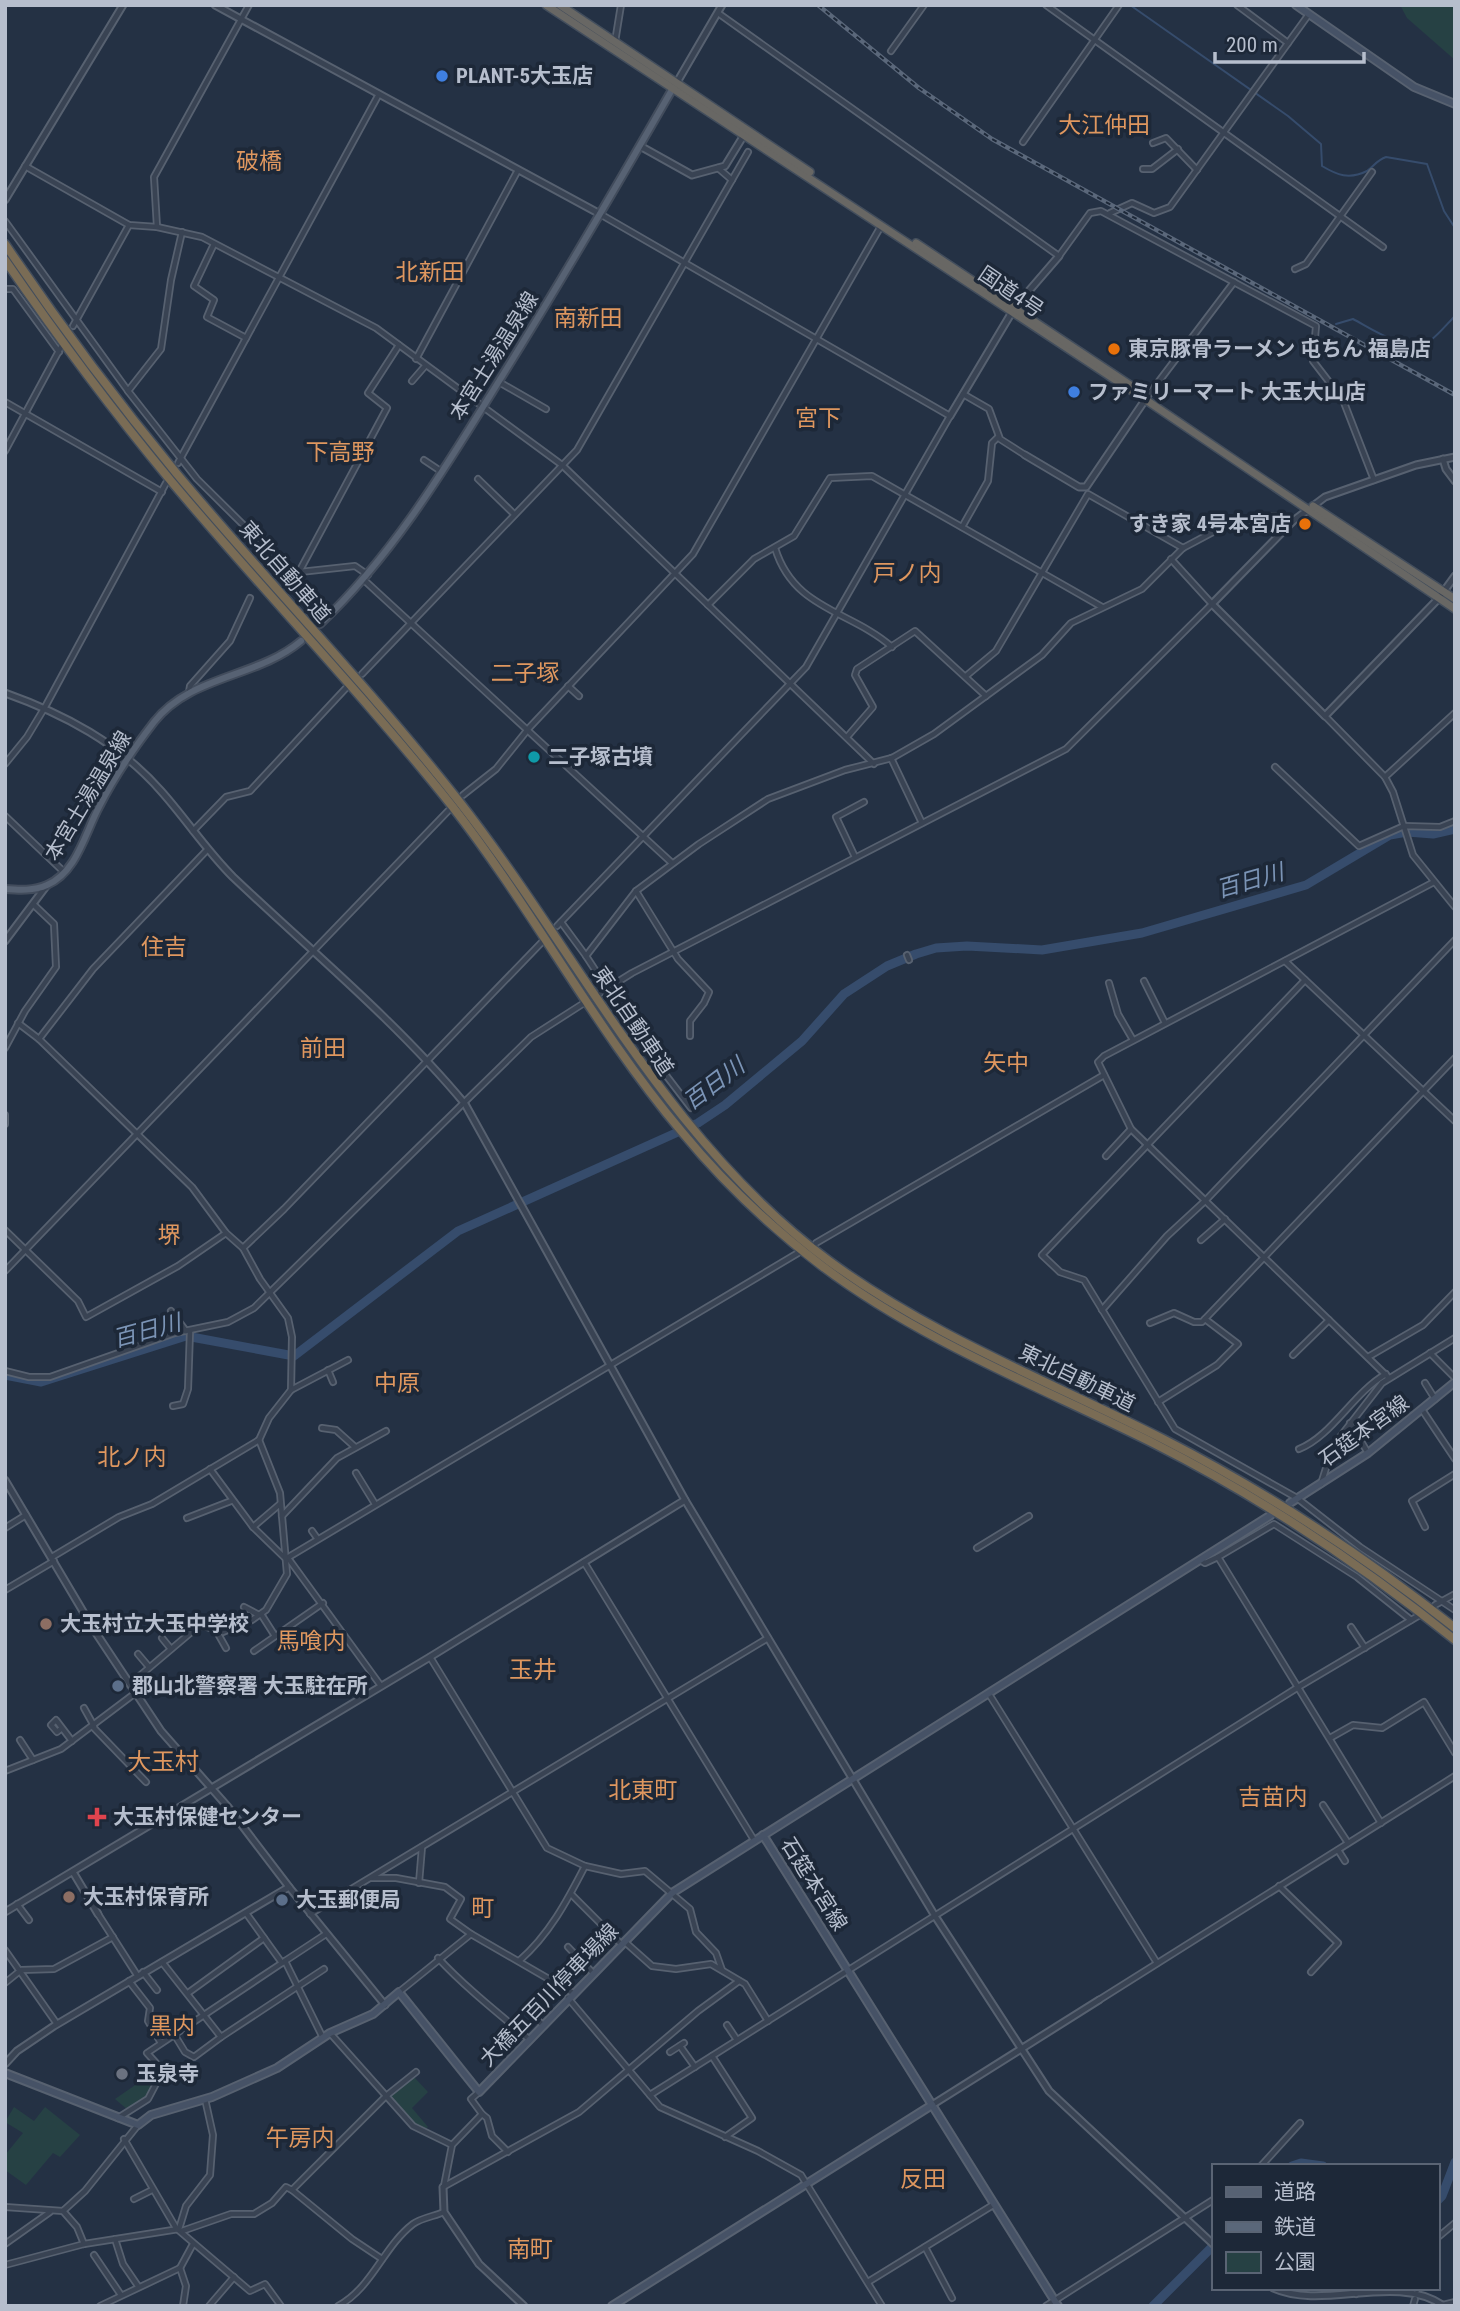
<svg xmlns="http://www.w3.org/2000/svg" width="1460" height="2311" font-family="'Roboto Condensed','Noto Sans JP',sans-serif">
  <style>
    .green { fill: #264144 }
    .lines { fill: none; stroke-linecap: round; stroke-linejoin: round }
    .stream { stroke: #364c6c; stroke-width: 2 }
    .river { stroke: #364c6c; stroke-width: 9 }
    .minor-casing { stroke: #576170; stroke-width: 8 }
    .tertiary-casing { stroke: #576170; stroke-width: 9 }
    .secondary-casing { stroke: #576170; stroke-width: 10 }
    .primary-casing { stroke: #424c5c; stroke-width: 10 }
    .trunk-casing { stroke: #434e5d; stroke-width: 10 }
    .motorway-casing { stroke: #434e5d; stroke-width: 11 }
    .minor { stroke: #394353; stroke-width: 4.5 }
    .tertiary { stroke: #394353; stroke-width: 5 }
    .secondary { stroke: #465266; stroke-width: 6 }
    .primary { stroke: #576273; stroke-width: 6 }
    .trunk { stroke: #686764; stroke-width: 7 }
    .motorway { stroke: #7a6c55; stroke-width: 8 }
    .rail-casing { stroke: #5a677a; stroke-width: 4.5 }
    .rail { stroke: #1d2838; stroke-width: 2; stroke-dasharray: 5; stroke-linecap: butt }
    .shop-dot { fill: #3f7fe0; stroke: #1d2838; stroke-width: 2.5 }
    .food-dot { fill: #e8710a; stroke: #1d2838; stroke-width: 2.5 }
    .culture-dot { fill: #0f9aa8; stroke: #1d2838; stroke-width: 2.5 }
    .education-dot { fill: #8d6e63; stroke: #1d2838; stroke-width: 2.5 }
    .service-dot { fill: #5c6f8a; stroke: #1d2838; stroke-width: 2.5 }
    .health-dot { fill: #e0444e; stroke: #1d2838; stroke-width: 2.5 }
    .worship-dot { fill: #6b7280; stroke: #1d2838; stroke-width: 2.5 }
    .labels { text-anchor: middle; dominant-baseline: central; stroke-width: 7; stroke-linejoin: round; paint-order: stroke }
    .poi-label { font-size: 21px; font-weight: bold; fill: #b6becd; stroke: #1d2838; text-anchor: start }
    .street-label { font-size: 21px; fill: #b6becd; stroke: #1d2838 }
    .neighbourhood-label { font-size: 23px; fill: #df975f; stroke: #1d2838 }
    .water-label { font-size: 23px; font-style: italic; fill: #7b94b6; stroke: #1d2838 }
    .quarter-label { font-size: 24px; fill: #df975f; stroke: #1d2838 }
  </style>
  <rect width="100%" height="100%" fill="#243144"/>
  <g class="green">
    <polygon points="1400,5 1455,5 1455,60 1407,18"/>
    <polygon points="145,2071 155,2080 146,2097 128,2110 115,2099 144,2079 142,2074"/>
    <polygon points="414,2077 428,2092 412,2108 428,2127 425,2129 415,2125 387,2095"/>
    <polygon points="14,2107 34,2121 45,2107 80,2135 60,2157 53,2153 26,2185 5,2170 5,2155 23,2133 5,2122"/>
  </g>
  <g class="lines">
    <g class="stream">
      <path d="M1130 5 1288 116 1321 144 1322 166C1337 175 1349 180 1367 171 1374 166 1377 160 1386 157L1427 164 1444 211 1455 228"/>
      <path d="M1336 324 1353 319C1372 329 1409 355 1431 340 1439 334 1447 324 1455 316"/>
    </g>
    <g class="river">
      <polyline points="5,1375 41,1382 186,1336 294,1356 458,1231 698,1123 725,1105 802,1041 844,994 887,966 916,954 936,948 967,946 1042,950 1142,933 1306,885 1390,835 1407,832 1433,834 1455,829"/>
      <polyline points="1292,2166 1301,2163 1323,2166"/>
      <polyline points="1437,2201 1442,2196 1455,2162"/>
      <polyline points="1153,2306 1213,2246"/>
    </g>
    <defs>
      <g id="minor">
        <polyline points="1046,5 1383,247"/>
        <polyline points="1237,5 1288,43"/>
        <polyline points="718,13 1059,256 1090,213 1101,211 1316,326 1313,361 1343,400 1374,480"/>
        <polyline points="615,42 621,5"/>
        <polyline points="891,51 924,5"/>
        <polyline points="1023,142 1119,5"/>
        <polyline points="1153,143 1166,138 1197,170"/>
        <polyline points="25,166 129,225 157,227 202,237 376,328 562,465 874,764"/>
        <polyline points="718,168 732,180"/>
        <polyline points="1143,169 1152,169 1178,149"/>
        <polyline points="1110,213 1132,203 1154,213 1170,207 1309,14"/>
        <polyline points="5,221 128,391"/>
        <polyline points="157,227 154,177 249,5"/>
        <polyline points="182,232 171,280 161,349 128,391 197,479 292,573 299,572 387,408 368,393 399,345"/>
        <polyline points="214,244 194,286 214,300 207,317 246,338"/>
        <polyline points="1295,269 1306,264 1372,172"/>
        <polyline points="5,289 13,289 59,352"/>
        <polyline points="73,326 129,225"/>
        <polyline points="416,359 518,170"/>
        <polyline points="412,381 425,366"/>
        <polyline points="499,382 546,409"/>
        <polyline points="963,394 989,409 1000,439 1025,455"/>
        <polyline points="1147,397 1234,282"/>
        <polyline points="5,402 162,492"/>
        <polyline points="5,451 61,347"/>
        <polyline points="424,460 442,472"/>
        <polyline points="178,463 379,94"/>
        <polyline points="478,479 514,514"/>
        <polyline points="962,527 988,481 992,443 998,437"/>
        <path d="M775 548C794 610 850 610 892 647"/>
        <polyline points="300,572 355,566 368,575"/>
        <polyline points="364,580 672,863"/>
        <polyline points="708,605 754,559 794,536 830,478 872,476 1102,607"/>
        <polyline points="362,674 577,450 748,152"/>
        <polyline points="966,676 996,651 1088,494 1183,548"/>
        <polyline points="568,686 579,696"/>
        <polyline points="189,692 190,686 230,641 250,598"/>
        <polyline points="1325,716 1385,777 1393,792 1413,855 1455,907"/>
        <polyline points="847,737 873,707 855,675 857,669 915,631 986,696"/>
        <polyline points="891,758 922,823"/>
        <polyline points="5,764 27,737 45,707 166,483"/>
        <polyline points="1275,767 1359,846 1404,826 1440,827 1455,821"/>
        <polyline points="1385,777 1455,713"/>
        <polyline points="463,795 496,769 529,728 693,554 881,226"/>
        <polyline points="5,816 64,872"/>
        <polyline points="193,831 226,797 250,791 346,688"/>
        <polyline points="855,857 836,817 864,802"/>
        <polyline points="636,891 678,959 709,992 704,1003 690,1021 690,1036"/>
        <polyline points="561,922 586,956"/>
        <polyline points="557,926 806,667 950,416 600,214"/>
        <polyline points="907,955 909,960"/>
        <polyline points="1285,961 1455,1121"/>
        <polyline points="1305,980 1042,1255 1060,1272 1084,1280 1175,1429 1297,1498 1360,1547 1455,1610"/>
        <polyline points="1144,981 1165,1023"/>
        <polyline points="1109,983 1118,1014 1133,1040"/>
        <polyline points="600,993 632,973 1066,749 1212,604 1171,559"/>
        <polyline points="18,1023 39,1039 192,1187 226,1233 243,1248 260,1279 288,1318 292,1337 291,1390"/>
        <polyline points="39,1039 93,969 207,850"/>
        <polyline points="5,1048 25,1011 56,967 54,924 34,905"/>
        <polyline points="691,1108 652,1057 586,956 636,891 699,844 768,799 845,770 892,758 934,734 1042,655 1071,623 1142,589 1183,548 1215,531 1264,516 1283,516 1293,521"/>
        <polyline points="5,1115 5,1124"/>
        <polyline points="1106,1156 1131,1129"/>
        <polyline points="5,1230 78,1301 86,1317 178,1266 226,1233"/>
        <polyline points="1201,1240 1225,1219"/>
        <polyline points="816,1243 1104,1075"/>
        <polyline points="243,1248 284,1209 542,942"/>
        <polyline points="5,1271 448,811"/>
        <polyline points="1102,1310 1167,1236 1206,1200 1455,940"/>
        <polyline points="171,1311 186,1331"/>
        <polyline points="1150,1323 1174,1313 1194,1322 1202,1322 1455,1058"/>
        <polyline points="1430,1353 1455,1378"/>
        <polyline points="1293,1355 1329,1320"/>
        <polyline points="1368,1357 1423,1325 1455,1292"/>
        <polyline points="328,1370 333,1382"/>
        <polyline points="5,1371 29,1377 50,1377 175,1333 228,1322 254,1308 531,1037 584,1003"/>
        <polyline points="1388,1377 1131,1129 1098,1062 1104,1056 1434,882"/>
        <polyline points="1425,1383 1435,1399"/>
        <polyline points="1158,1402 1217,1365 1238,1344 1205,1319"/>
        <polyline points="173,1406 183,1404 188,1389 190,1331"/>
        <polyline points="1423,1411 1455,1459"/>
        <polyline points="1350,1423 1368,1453"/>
        <polyline points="322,1428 336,1430 355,1447"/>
        <path d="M1299 1449C1332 1436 1353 1393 1386 1374"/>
        <polyline points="210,1469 253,1527"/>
        <polyline points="356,1473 375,1504"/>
        <polyline points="1321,1484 1333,1446 1382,1383 1455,1338"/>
        <polyline points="280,1504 253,1527 287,1560"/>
        <polyline points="282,1516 337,1458 386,1431"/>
        <polyline points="187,1518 231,1501"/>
        <polyline points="1425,1527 1412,1501 1455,1474"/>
        <polyline points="5,1528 26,1515"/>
        <polyline points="312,1531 317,1538"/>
        <polyline points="977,1548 1029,1516"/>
        <polyline points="52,1557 119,1517 152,1504 259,1440 269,1418 291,1390 348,1360"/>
        <polyline points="1218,1557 1274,1524 1357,1577 1411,1620"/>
        <polyline points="287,1558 798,1253"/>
        <polyline points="288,1558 381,1686"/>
        <polyline points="1200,1560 1205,1563 1218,1557 1381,1823"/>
        <polyline points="584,1562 754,1840"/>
        <polyline points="5,1590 54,1561"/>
        <polyline points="1435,1605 1455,1594"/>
        <polyline points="244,1607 259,1615"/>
        <polyline points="261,1614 275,1636"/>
        <polyline points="1351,1627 1365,1648"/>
        <polyline points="217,1632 226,1648"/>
        <polyline points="162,1638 171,1649"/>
        <polyline points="254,1651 323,1603"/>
        <polyline points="138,1654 149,1667"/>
        <polyline points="430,1657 547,1848 585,1866 621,1874 645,1871 690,1909 696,1932 716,1953 722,1970"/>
        <polyline points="130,1684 195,1629 203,1626 223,1632 252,1620 266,1610 287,1574 280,1493 259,1440"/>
        <polyline points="989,1694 1157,1963"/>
        <polyline points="84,1708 94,1726"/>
        <polyline points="93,1727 146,1782"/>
        <polyline points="62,1728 57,1732 51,1725 56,1720 72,1741"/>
        <polyline points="1330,1738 1353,1725 1382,1728 1424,1702 1455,1753"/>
        <polyline points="20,1740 33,1760"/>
        <polyline points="5,1771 61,1749 134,1694"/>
        <polyline points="1323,1805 1348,1843"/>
        <polyline points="1338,1850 1345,1861"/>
        <polyline points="371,1878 396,1878 445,1887 461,1899 450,1919 471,1934"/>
        <polyline points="419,1883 422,1847"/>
        <polyline points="1279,1886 1338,1943 1311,1972"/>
        <polyline points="571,1894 622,1945"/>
        <polyline points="17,1904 29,1920"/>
        <polyline points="98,1914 137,1975"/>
        <polyline points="310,1914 768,1638"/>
        <polyline points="625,1942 652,1966 676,1969 711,1964 745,1984 768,2021"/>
        <polyline points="568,1947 593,1973"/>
        <polyline points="5,1950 57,2024"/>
        <path d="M438 1958C466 1988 498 2013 530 2040"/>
        <polyline points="285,1961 326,1934"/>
        <path d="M519 1961C549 1935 567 1901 585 1866"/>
        <polyline points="162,1962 221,2037 324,1969"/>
        <polyline points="282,1963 285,1961 323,2038"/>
        <polyline points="143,1972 157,1990"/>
        <polyline points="129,1981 150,2008 148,2021 161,2043"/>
        <polyline points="5,1983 21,1970 54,1969 113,1937"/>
        <polyline points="399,1992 471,1934 573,1993"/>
        <polyline points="188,1993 264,1938"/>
        <polyline points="568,1998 660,2107 758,2151 801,2175 882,2306"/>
        <polyline points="1099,2000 1455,1776"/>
        <polyline points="525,2009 543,2025"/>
        <polyline points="727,2025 737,2040"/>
        <polyline points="330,2033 413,2126 452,2145"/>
        <polyline points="174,2034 185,2052 194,2057 221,2037"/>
        <polyline points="680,2046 695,2067"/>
        <polyline points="670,2052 684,2043"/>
        <polyline points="712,2056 752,2118 725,2137"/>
        <polyline points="650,2095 1300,1686 1418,1616"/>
        <polyline points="482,2114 487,2118 492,2136 508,2152"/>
        <polyline points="118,2118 148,2099 158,2080 150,2071 157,2064 147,2053 282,1963 246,1913"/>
        <polyline points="124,2139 176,2228 250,2291 265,2284 281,2306"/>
        <polyline points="1261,2166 1300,2123"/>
        <polyline points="444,2186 452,2145 482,2114 471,2099 479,2092"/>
        <polyline points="443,2187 579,2112 698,2011 739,1981"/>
        <polyline points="292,2190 352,2239 382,2259"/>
        <polyline points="134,2199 152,2190"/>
        <polyline points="5,2207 63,2211 85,2191 138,2125"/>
        <polyline points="63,2211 77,2227 84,2244"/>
        <polyline points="182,2231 231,2214 254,2214 272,2203 286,2187 292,2190 386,2096 416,2072"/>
        <polyline points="1437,2238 1455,2223"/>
        <polyline points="115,2239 123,2264 138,2286"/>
        <polyline points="5,2244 50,2212"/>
        <polyline points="925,2247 952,2298"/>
        <polyline points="94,2255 121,2295"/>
        <polyline points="5,2265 84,2244 179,2229 186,2206 210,2175 213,2135 205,2099"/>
        <polyline points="180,2268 186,2286 183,2306"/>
        <polyline points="868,2282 993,2205"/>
        <polyline points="1417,2288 1417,2290"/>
        <polyline points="1356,2294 1360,2288"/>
        <polyline points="1443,2305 1455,2302"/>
        <polyline points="100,2306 180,2268 193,2244"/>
        <polyline points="209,2306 234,2277"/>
        <path d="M338 2306C372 2288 383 2247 413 2224 421 2218 435 2216 444 2212"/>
        <polyline points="1046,2306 1213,2200"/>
        <polyline points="1413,2306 1415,2299"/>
      </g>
      <g id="tertiary">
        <polyline points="215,5 600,214"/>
        <polyline points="676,84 722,5"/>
        <polyline points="640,146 692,175 725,166 744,135"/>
        <polyline points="5,200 123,5"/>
        <polyline points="950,416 1015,307 1059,256"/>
        <polyline points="1025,455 1079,487 1086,487 1147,397"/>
        <polyline points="1455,457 1416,465 1325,497 1293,521 1212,604 1325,716 1439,598 1455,576"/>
        <polyline points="1443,459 1446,469 1455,481"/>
        <path d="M5 693C64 714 119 743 161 791 186 819 206 850 233 877 311 951 396 1021 465 1104L685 1500 935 1916 1049 2091 1213 2244"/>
        <polyline points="5,941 47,885"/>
        <polyline points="5,1480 94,1630 161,1731 228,1807 289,1887 385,2005"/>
        <polyline points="73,1872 98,1914"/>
        <polyline points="5,1912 430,1657 685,1500"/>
        <polyline points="5,2064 17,2051 54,2026 289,1887"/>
        <polyline points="932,2105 1099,2000"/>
        <polyline points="443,2187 444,2212 479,2264 524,2306"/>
        <path d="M1273 2288C1324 2311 1395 2272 1444 2306"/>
      </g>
      <g id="secondary">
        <polyline points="1296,5 1414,87 1455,104"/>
        <polyline points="1290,1503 1368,1453 1455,1382"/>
        <polyline points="763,1835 1058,2306"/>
        <polyline points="5,2073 138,2125 151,2115 212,2097 277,2068 330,2033 373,2014 399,1992 479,2092 672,1893 1271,1515"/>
        <polyline points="612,2306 932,2105"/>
      </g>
      <g id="primary">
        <path d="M320 624C390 558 441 475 491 394 554 293 614 191 673 88"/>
        <path d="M5 889C19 890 34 891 47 885 77 872 85 833 99 807 114 777 134 748 154 722 191 675 257 678 301 641"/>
      </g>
      <g id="trunk">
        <polyline points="546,5 1146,400 1455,609"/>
        <polyline points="560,5 810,172"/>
        <polyline points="916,243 1133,387"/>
        <polyline points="1313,506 1455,599"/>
      </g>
      <g id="motorway">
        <path d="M5 244C59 324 116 400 177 474 269 584 369 687 458 800 580 956 666 1140 829 1261 931 1336 1051 1382 1163 1439 1267 1492 1364 1556 1455 1628"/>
        <path d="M5 260C57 336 112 410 171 481 263 591 363 694 452 806 534 911 596 1030 682 1132 723 1182 771 1227 822 1266 923 1342 1043 1388 1155 1444 1262 1498 1362 1565 1455 1640"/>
      </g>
    </defs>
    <use href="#minor" class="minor-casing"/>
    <use href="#tertiary" class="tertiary-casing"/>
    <use href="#secondary" class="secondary-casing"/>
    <use href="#primary" class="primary-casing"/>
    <use href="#trunk" class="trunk-casing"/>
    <use href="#motorway" class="motorway-casing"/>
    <use href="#minor" class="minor"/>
    <use href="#tertiary" class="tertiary"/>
    <use href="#secondary" class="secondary"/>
    <use href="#primary" class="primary"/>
    <use href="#trunk" class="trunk"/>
    <use href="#motorway" class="motorway"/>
    <defs>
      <polyline id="rail" points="818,5 919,88 992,139 1455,395"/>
    </defs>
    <use href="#rail" class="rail-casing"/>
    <use href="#rail" class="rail"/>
  </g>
  <g class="shop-dot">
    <circle cx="442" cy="76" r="7"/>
    <circle cx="1074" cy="392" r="7"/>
  </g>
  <g class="food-dot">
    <circle cx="1114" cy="349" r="7"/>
    <circle cx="1305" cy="524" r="7"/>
  </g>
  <circle class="culture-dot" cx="534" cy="757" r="7"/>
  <g class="education-dot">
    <circle cx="46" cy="1624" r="7"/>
    <circle cx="69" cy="1897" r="7"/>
  </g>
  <g class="service-dot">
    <circle cx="118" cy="1686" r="7"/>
    <circle cx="282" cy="1900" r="7"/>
  </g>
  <path class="health-dot" d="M93.5 1806.5h7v7h7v7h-7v7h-7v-7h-7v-7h7z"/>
  <circle class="worship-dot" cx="122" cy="2074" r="7"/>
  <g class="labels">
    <g class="poi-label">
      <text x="456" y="76">PLANT-5大玉店</text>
      <text x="1128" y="349">東京豚骨ラーメン 屯ちん 福島店</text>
      <text x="1088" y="392">ファミリーマート 大玉大山店</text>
      <text x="1291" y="524" text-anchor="end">すき家 4号本宮店</text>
      <text x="548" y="757">二子塚古墳</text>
      <text x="60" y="1624">大玉村立大玉中学校</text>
      <text x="132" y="1686">郡山北警察署 大玉駐在所</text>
      <text x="113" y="1817">大玉村保健センター</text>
      <text x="83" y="1897">大玉村保育所</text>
      <text x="296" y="1900">大玉郵便局</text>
      <text x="136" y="2074">玉泉寺</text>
    </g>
    <g class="street-label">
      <text transform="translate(1011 292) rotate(34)">国道4号</text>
      <text transform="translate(494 356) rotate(-58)">本宮土湯温泉線</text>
      <text transform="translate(285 572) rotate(49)">東北自動車道</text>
      <text transform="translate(88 796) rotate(-59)">本宮土湯温泉線</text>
      <text transform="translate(633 1021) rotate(56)">東北自動車道</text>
      <text transform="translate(1077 1378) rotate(26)">東北自動車道</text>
      <text transform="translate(1364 1431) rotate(-36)">石筵本宮線</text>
      <text transform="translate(814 1884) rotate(58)">石筵本宮線</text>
      <text transform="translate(549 1995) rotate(-46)">大橋五百川停車場線</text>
    </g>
    <g class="neighbourhood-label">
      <text x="1104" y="125">大江仲田</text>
      <text x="259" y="161">破橋</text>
      <text x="430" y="272">北新田</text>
      <text x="588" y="318">南新田</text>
      <text x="818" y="418">宮下</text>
      <text x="340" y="452">下高野</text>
      <text x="907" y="573">戸ノ内</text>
      <text x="525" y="673">二子塚</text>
      <text x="164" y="947">住吉</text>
      <text x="323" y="1048">前田</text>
      <text x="1006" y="1063">矢中</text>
      <text x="169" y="1235">堺</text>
      <text x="397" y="1383">中原</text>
      <text x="132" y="1457">北ノ内</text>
      <text x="311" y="1641">馬喰内</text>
      <text x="643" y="1790">北東町</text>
      <text x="1273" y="1797">吉苗内</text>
      <text x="483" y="1908">町</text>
      <text x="172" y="2026">黒内</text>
      <text x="300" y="2138">午房内</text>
      <text x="923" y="2179">反田</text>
      <text x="530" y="2249">南町</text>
    </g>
    <g class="water-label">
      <text transform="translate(1250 881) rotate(-16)">百日川</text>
      <text transform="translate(714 1084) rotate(-37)">百日川</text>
      <text transform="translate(147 1331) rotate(-15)">百日川</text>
    </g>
    <g class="quarter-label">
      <text x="533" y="1670">玉井</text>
      <text x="163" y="1762">大玉村</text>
    </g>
  </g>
  <rect width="1460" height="2311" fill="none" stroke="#b6becd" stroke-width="14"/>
  <rect x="1212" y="2164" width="228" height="126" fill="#1d2838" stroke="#5a6474" stroke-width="2"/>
  <rect x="1226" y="2187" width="35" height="10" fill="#576273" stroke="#5a6474" stroke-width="2"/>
  <text x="1274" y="2199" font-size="21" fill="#b6becd">道路</text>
  <rect x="1226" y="2222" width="35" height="10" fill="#5a677a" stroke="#5a6474" stroke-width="2"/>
  <text x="1274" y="2234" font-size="21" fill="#b6becd">鉄道</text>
  <rect x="1226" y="2252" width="35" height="21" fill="#264144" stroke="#5a6474" stroke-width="2"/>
  <text x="1274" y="2269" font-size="21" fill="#b6becd">公園</text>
  <path d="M1215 52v10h149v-10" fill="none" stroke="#b6becd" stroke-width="3.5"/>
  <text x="1226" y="52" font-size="21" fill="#b6becd" stroke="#1d2838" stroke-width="5" paint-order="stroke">200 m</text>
</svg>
